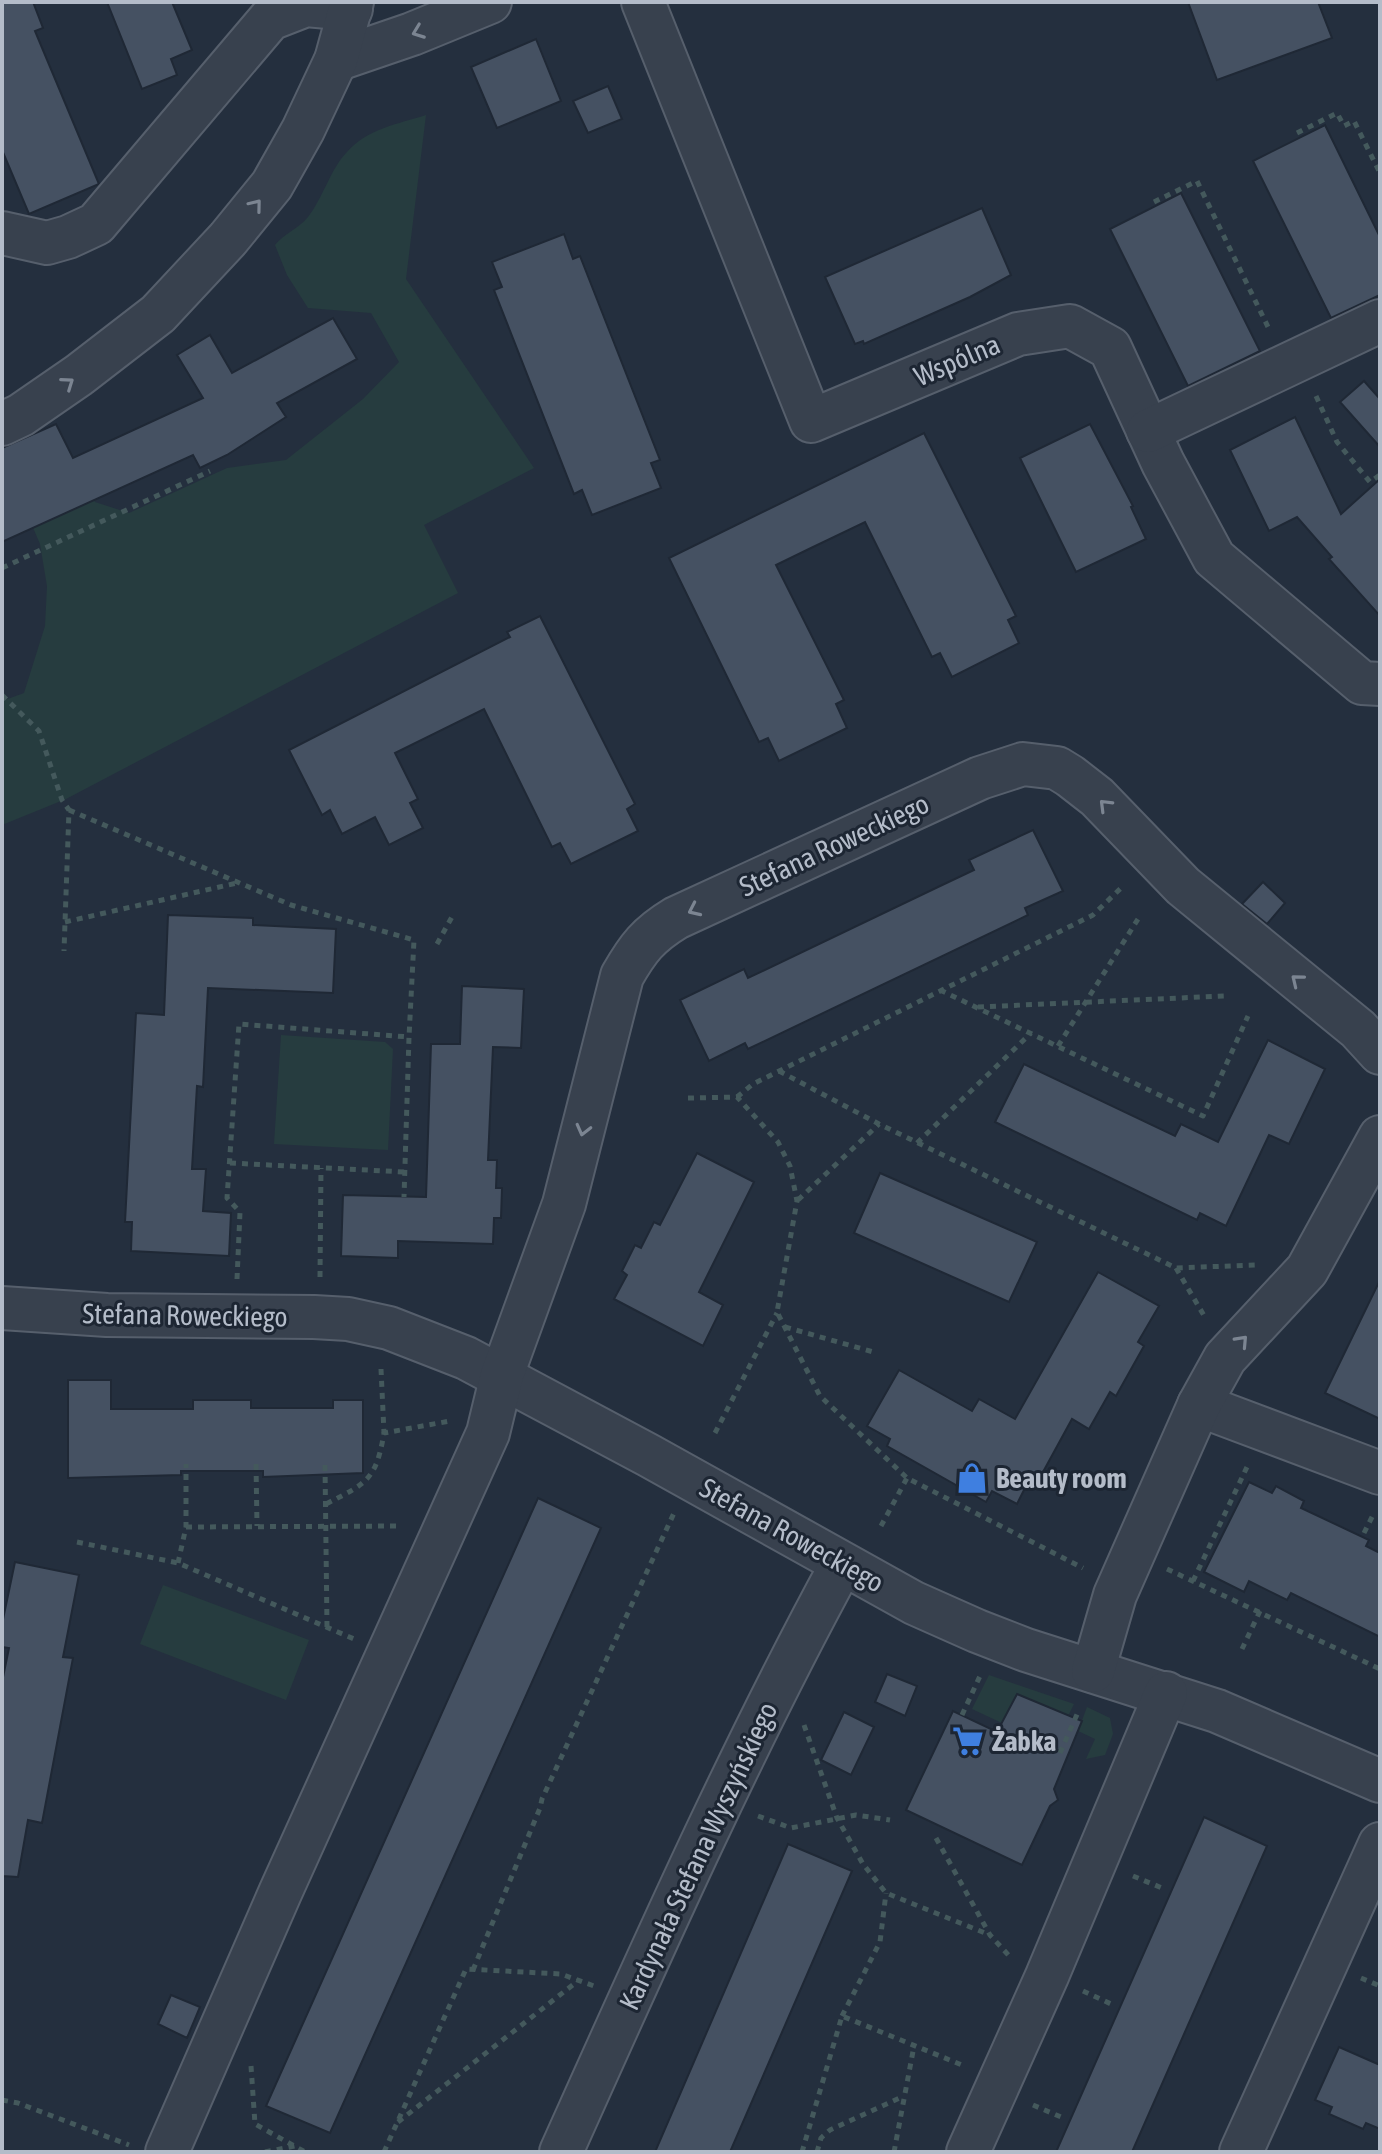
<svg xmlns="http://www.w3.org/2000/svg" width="1382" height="2154" font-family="'Asap Condensed',sans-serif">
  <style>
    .green { fill: #263c3f }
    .building { fill: #455162; stroke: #1f2835; stroke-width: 2 }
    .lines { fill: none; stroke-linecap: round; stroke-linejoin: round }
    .minor-casing { stroke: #565f6c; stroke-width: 46 }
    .path { stroke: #44595c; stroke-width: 5; stroke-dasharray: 6 6; stroke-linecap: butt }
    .minor { stroke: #38414e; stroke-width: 42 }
    .oneway { stroke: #7c8592 }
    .labels { text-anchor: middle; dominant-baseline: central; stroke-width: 6; stroke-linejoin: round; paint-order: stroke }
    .street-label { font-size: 28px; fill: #b4bcc9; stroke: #1d2633 }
    .poi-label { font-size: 28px; font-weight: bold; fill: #b4bcc9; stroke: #1d2633; text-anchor: start }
  </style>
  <rect width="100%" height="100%" fill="#242f3e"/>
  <g class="green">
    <path d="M426 115 406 279 534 468 424 525 458 593 66 799 2 825V701L24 693 45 626 47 586 40 544 23 504 2 485V445L52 426 95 502 129 513 227 468 286 460 363 399 399 362 371 313 308 308 287 275 275 245C285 233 298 229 308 217 323 198 331 168 347 152 367 129 398 124 426 115Z"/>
    <polygon points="281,1035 385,1042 393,1049 388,1150 274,1144"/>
    <polygon points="163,1585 309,1640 286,1700 140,1644"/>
    <polygon points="989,1675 1074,1704 1068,1716 1017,1694 1002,1723 972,1709"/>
    <polygon points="1087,1707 1110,1718 1113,1734 1105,1755 1086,1759 1095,1739 1078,1731"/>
  </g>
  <g class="building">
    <polygon points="2,2 33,2 43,28 35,31 99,184 29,214 2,150"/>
    <polygon points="107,2 172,2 192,50 171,59 177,75 142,89"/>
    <polygon points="1188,2 1318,2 1332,38 1217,80"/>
    <polygon points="536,39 561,101 497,128 471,67"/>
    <polygon points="608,86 622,119 588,133 573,101"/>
    <polygon points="1325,125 1380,237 1380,295 1331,318 1253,161"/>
    <polygon points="1181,193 1260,351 1188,386 1110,229"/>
    <polygon points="982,208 1011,275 970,297 864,344 863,341 855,344 825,277"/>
    <polygon points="564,234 573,259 580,256 660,460 651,463 661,488 592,515 582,490 574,494 494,290 502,287 492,262"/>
    <polygon points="333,318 357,359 277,403 286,417 227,455 200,468 193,455 2,542 2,448 56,424 73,458 203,398 177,355 210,335 232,373"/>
    <polygon points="1364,381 1380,399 1380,447 1340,402"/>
    <polygon points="1295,417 1341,514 1380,479 1380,616 1329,559 1332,557 1297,517 1269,531 1230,450"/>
    <polygon points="1090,424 1133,506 1131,507 1146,539 1076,572 1020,458"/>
    <polygon points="924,433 1016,616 1008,620 1019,643 952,677 940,653 932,657 865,522 811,548 776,565 844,700 836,704 847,728 779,761 768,738 759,742 669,558"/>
    <polygon points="540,616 635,804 627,809 638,831 571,864 560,843 552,847 484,709 395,753 418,799 410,803 423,828 389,845 375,817 342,834 330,810 322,815 289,750 510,637 507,632"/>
    <polygon points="1033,830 1063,891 1025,908 1028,915 748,1049 745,1043 709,1061 680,1000 744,969 748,978 938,887 974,870 969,860"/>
    <polygon points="1263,882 1285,903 1267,924 1242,904"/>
    <polygon points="168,915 253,918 253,925 336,929 333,993 208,988 203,1087 197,1086 192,1169 206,1169 203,1211 231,1213 229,1256 131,1251 132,1222 125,1222 136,1013 164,1015"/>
    <polygon points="462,986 524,989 521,1048 493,1047 488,1160 497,1160 496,1188 502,1188 501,1218 494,1218 493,1244 398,1241 398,1258 341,1256 343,1195 426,1197 431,1044 460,1044"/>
    <polygon points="1268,1040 1325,1069 1289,1144 1269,1135 1226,1226 1200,1213 1197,1220 995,1122 1024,1064 1175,1136 1181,1124 1218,1142"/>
    <polygon points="697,1153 754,1182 699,1292 723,1305 703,1346 614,1299 627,1275 622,1271 635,1245 641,1248 654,1222 660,1225"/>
    <polygon points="880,1173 1037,1242 1009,1302 854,1233"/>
    <polygon points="1098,1272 1159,1306 1138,1342 1144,1346 1116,1396 1110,1392 1089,1429 1072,1419 1037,1483 1030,1478 1017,1504 992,1491 986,1502 887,1446 890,1439 867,1426 899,1370 972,1411 979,1399 1015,1419"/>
    <polygon points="1380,1280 1380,1419 1325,1393"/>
    <polygon points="68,1380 111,1380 111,1409 193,1409 193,1400 251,1400 251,1408 333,1408 333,1400 363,1400 363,1473 263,1477 263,1471 181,1471 181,1475 68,1478"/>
    <polygon points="1249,1482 1272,1493 1276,1486 1304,1501 1301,1508 1369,1540 1366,1546 1380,1553 1380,1637 1291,1593 1287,1600 1249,1581 1244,1592 1204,1572"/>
    <polygon points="538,1498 601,1528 330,2133 266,2106"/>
    <polygon points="15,1562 79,1575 63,1657 73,1658 42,1823 28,1820 18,1877 2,1876 2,1682 9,1648 2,1647 2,1624"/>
    <polygon points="887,1674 917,1686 905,1716 875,1702"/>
    <polygon points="1017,1694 1082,1721 1054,1789 1058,1800 1050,1806 1022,1865 906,1810 953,1711 997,1732"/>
    <polygon points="844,1712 874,1727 851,1775 821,1760"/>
    <polygon points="1204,1817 1267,1846 1132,2152 1056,2152"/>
    <polygon points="788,1844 852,1871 730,2152 655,2152"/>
    <polygon points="171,1995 200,2007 187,2038 158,2024"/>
    <polygon points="1339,2047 1380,2065 1380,2129 1366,2123 1363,2129 1329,2114 1332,2107 1315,2100"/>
  </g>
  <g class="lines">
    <defs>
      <g id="minor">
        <polyline points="643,2 811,421 1018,334 1070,326 1110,348 1163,463 1214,558 1362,683 1380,684"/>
        <polyline points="336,60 412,34 490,2"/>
        <polyline points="2,233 47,243 68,237 96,224 270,19 306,5 351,9"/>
        <polyline points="2,424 21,415 79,375 158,314 228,239 272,185 303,130 336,60 352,2"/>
        <polyline points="1148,431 1380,321"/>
        <polyline points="2,1308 107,1315 314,1317 348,1319 389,1328 466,1358 648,1455 914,1603 977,1631 1026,1650 1217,1711 1380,1781"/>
        <polyline points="1199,1405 1380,1473"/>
        <polyline points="1093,1671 1115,1595 1199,1405 1225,1358 1307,1270 1380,1137"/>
        <path d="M167 2152 280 1893 488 1433 502 1375 564 1204 622 976C638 948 648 935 676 918L980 778 1023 764 1057 768 1070 776 1097 797 1183 886 1358 1029 1380 1053"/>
        <path d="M561 2152C650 1954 738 1755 842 1564"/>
        <polyline points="968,2152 1047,1976 1166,1693"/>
        <polyline points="1241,2152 1380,1844"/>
      </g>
    </defs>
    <use href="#minor" class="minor-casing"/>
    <g class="path">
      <polyline points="1297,133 1337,113 1344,126 1354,121 1380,173"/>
      <polyline points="1154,202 1197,181 1269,329"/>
      <polyline points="1316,396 1337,442 1370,482 1380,475"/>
      <polyline points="2,568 210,471"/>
      <polyline points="2,695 39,731 62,800 69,810 64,951"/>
      <polyline points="69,810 291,905 414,940 409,1037"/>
      <polyline points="65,922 237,883"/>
      <polyline points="437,944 453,915"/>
      <polyline points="940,990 1203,1116 1248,1016"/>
      <polyline points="978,1007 1224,996"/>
      <polyline points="1058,1046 1138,919"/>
      <polyline points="779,1071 879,1124 1176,1268 1256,1265"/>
      <polyline points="737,1097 753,1084 1093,915 1121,888"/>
      <polyline points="688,1098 737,1097 778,1142 790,1166 797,1201 777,1312 820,1396 907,1478 1083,1568"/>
      <polyline points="917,1143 1031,1033"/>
      <polyline points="230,1163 405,1172"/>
      <polyline points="798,1200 879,1124"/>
      <polyline points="1176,1268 1206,1319"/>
      <polyline points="320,1277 321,1168"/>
      <polyline points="237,1279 240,1212 227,1198 239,1024 409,1037 404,1197"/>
      <polyline points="785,1327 877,1353"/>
      <polyline points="381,1369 384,1433"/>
      <polyline points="715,1433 777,1313"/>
      <polyline points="256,1464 257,1526"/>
      <polyline points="325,1465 327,1627"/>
      <path d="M326 1504C367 1483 376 1480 384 1433L450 1421"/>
      <polyline points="881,1526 907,1478"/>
      <polyline points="186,1527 401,1526"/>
      <polyline points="1364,1533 1374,1513"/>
      <polyline points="77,1542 178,1563 354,1639"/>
      <polyline points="178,1563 186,1527 186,1464"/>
      <polyline points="1167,1569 1380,1669"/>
      <polyline points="1193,1581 1247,1467"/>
      <polyline points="1242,1649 1260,1611"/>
      <polyline points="962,1715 980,1676"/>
      <polyline points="804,1725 837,1818 863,1864 886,1893 990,1935"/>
      <polyline points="1060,1753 1079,1710"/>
      <polyline points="758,1816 791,1828 856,1815 890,1820"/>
      <polyline points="936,1838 990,1935 1012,1959"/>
      <polyline points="1133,1876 1162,1888"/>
      <polyline points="473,1970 540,1808 542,1799 674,1513"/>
      <polyline points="1361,1978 1380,1986"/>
      <polyline points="1083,1991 1111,2004"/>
      <polyline points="842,2016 880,1942 886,1893"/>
      <polyline points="251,2066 255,2124 305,2152"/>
      <polyline points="2,2100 18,2103 129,2145"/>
      <polyline points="1033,2105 1061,2117"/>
      <polyline points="398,2122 579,1980"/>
      <polyline points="265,2152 295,2146"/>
      <polyline points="384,2152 466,1969 561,1974 594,1986"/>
      <polyline points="802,2152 842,2016 962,2065"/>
      <polyline points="817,2152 821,2138 830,2130 904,2096"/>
      <polyline points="894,2152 914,2046"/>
    </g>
    <use href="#minor" class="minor"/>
  </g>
  <defs><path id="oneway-chevron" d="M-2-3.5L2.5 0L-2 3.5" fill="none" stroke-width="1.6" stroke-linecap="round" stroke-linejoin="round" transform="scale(2)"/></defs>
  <g class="oneway">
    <use href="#oneway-chevron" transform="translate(418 32) rotate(159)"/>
    <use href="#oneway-chevron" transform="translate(256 205) rotate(-51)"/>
    <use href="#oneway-chevron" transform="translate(68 383) rotate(-35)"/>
    <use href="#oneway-chevron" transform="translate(1105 805) rotate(-135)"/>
    <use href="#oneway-chevron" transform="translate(694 910) rotate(155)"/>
    <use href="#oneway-chevron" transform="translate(1297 980) rotate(-141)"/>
    <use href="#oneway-chevron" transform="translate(583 1130) rotate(104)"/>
    <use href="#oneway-chevron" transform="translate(1242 1341) rotate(-47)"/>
  </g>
  <defs>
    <symbol id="shop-bare" viewBox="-9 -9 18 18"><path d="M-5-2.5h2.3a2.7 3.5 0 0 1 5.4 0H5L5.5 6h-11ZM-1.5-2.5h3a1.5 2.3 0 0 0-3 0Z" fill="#3f7fe0" stroke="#1d2633" stroke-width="2.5" paint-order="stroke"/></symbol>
    <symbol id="supermarket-bare" viewBox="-9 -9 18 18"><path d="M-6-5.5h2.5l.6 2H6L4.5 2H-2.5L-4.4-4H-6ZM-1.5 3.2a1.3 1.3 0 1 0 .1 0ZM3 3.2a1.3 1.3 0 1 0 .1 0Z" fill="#3f7fe0" stroke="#1d2633" stroke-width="2.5" paint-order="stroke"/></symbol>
  </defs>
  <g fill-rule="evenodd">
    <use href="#shop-bare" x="950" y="1456" width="44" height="44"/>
    <use href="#supermarket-bare" x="946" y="1719" width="44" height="44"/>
  </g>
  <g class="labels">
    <g class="street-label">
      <text transform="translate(957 360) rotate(-23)">Wspólna</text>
      <text transform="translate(834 845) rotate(-25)">Stefana Roweckiego</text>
      <text transform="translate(185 1315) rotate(1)">Stefana Roweckiego</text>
      <text transform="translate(792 1535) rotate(29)">Stefana Roweckiego</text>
      <text transform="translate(698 1856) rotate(-65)">Kardynała Stefana Wyszyńskiego</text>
    </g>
    <g class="poi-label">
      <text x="996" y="1478">Beauty room</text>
      <text x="992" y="1741">Żabka</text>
    </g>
  </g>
  <rect width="1382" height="2154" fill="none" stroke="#b4bcc9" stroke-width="8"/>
</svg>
